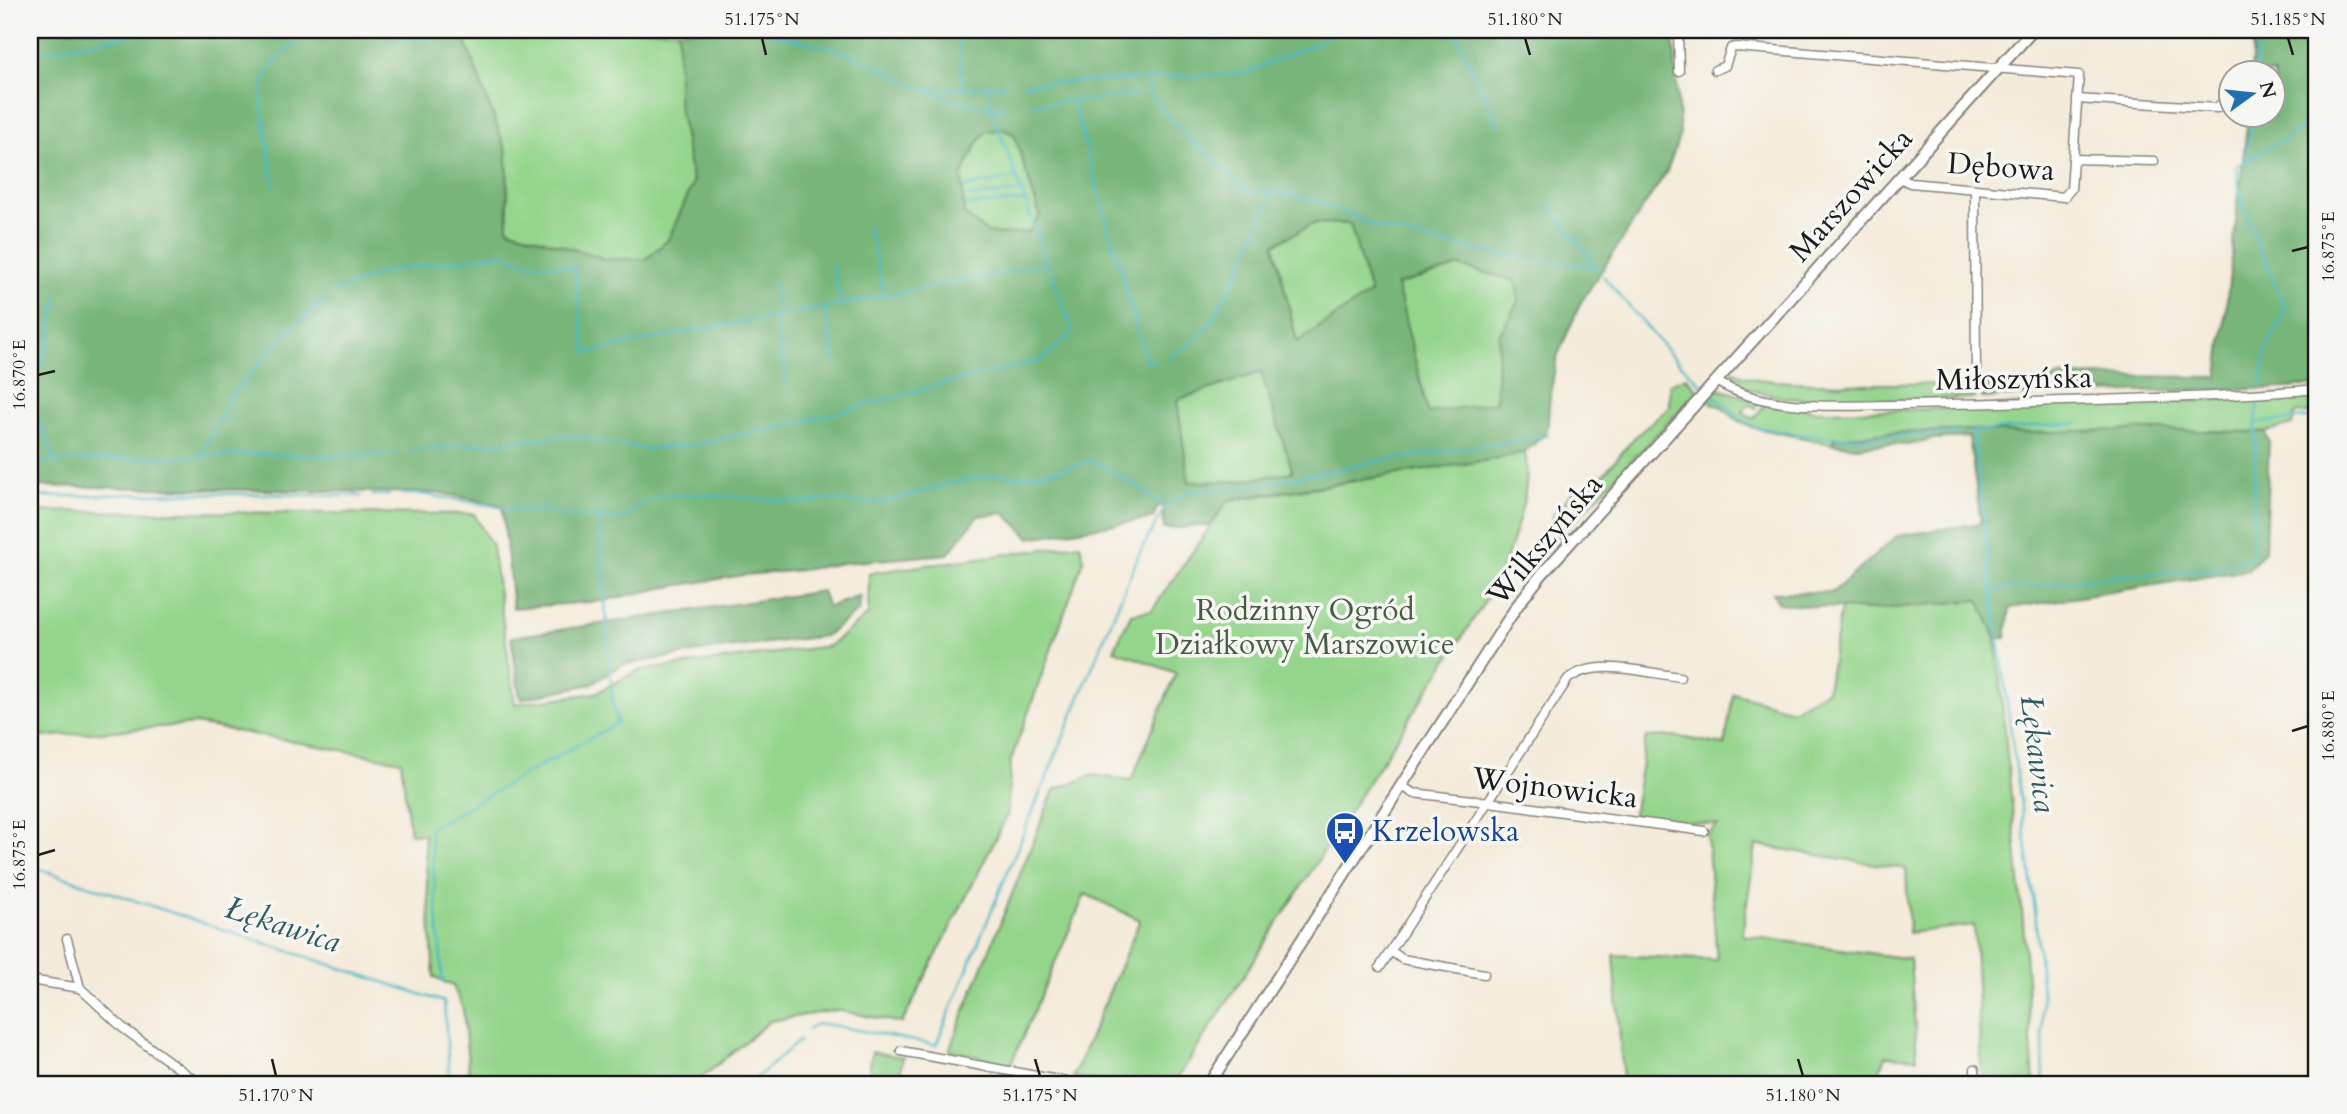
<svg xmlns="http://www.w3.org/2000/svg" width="2347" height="1114" font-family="Cardo,serif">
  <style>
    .green { fill: #94d58c; stroke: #587854; stroke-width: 2 }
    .forest { fill: #77b678; stroke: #4a694a; stroke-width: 2; fill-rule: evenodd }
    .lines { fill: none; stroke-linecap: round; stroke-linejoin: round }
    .stream { stroke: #4cbac5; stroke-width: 2.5 }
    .street-casing { stroke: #88847b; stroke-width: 11 }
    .secondary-casing { stroke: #88847b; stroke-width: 14 }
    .street { stroke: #fff; stroke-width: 8 }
    .secondary { stroke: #fff; stroke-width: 10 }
    .ticks { fill: none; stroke: #1c1c1c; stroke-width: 2.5 }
    .labels { text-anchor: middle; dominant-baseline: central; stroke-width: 7; stroke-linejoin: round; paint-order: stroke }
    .street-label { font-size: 30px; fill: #1c1c1c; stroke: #f6f6f2 }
    .park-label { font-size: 30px; fill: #465d43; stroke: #f6f6f2 }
    .transit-label { font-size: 30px; fill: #164399; stroke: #f6f6f2; text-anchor: start }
    .water-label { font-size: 32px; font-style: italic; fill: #2f5b60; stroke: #f6f6f2 }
    .neatline { fill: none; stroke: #1c1c1c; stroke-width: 2.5 }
    .ticks-label { font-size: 18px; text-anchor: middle; fill: #1c1c1c }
  </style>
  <rect width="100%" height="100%" fill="#f6f6f2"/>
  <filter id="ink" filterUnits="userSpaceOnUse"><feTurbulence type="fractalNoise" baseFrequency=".0143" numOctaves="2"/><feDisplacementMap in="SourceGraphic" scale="14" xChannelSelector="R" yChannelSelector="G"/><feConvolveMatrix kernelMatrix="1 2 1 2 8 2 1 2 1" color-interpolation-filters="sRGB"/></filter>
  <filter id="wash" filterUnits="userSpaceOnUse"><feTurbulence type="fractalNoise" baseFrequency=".00686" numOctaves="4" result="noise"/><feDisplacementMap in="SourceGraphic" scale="28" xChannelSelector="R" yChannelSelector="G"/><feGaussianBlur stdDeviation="1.57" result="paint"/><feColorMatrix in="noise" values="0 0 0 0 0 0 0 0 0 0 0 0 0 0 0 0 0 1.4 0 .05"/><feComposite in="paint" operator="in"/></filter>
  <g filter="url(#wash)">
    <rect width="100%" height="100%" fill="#f4ebda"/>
    <g class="green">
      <polygon points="491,30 678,30 678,102 693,184 668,240 646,259 606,259 508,229 507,153 466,43"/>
      <polygon points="1003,129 1014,134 1040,216 1029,232 1004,234 988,233 964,215 962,175 977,144 985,132"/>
      <polygon points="1315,223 1350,224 1370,293 1297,342 1274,244"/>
      <polygon points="1460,266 1516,281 1519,301 1499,335 1496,402 1428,414 1396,285"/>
      <path d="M1733 371C1752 388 1893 383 1925 384 1941 384 1957 386 1973 387L1975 398 1851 401 1784 398 1751 390 1732 379Z"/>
      <polygon points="1261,372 1293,472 1240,481 1188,482 1177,400"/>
      <polygon points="1686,377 1698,390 1693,397 1546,550 1554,514 1573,491 1593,487 1635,437 1669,407 1670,384"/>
      <polygon points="1718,389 1759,401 1755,408 1749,404 1743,412 1753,419 1766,403 1818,411 1903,410 2072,403 2118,405 2302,394 2317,394 2317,412 2295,414 2292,425 2265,432 2120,430 2048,433 2002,433 1981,430 1882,433 1835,438 1833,444 1751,427 1737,420 1720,406 1712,403 1707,398"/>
      <path d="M1525 452C1533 494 1512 538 1500 578L1174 1084H1115L1073 1077 1140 920 1085 894 1011 1064 949 1050 1054 790 1093 775 1131 781 1176 673 1114 650 1131 614 1152 610 1228 501 1489 460Z"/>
      <polygon points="30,511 474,514 492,546 515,704 596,693 637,671 829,646 868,615 869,573 1080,544 1084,559 1011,760 1007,816 902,1023 837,1010 770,1021 694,1084 470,1084 463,1008 453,986 434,977 424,834 410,834 401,761 196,724 30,738"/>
      <polygon points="1979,600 1996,638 2023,921 2034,1084 1982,1084 1974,925 1909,933 1906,869 1756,845 1742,935 1910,959 1917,1058 1886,1056 1874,1084 1623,1084 1614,955 1717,960 1707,835 1718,825 1633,816 1646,737 1673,736 1725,745 1733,693 1792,710 1827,690 1841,608 1869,610"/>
      <polygon points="872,1052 903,1057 898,1084 867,1084"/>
    </g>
    <g class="forest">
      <path d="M30 30H491L466 44 507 153 508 229 606 259H646L668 240 693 184 678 102V30H1673L1680 134 1667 171 1581 302 1557 357 1550 396 1547 432 1525 452 1489 460 1239 498 1228 501 1210 525 1164 529 1163 504 1157 508 1153 518 1030 538 1004 513 978 516 948 554 843 563 802 570 744 575 662 588 603 601 513 608 502 505 440 493 30 486ZM1002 129 1014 134 1040 215 1029 232 1004 234 988 233 964 214 962 175 977 144 985 132ZM1315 223 1350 224 1370 293 1297 342 1274 244ZM1460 266 1516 281 1519 301 1499 335 1496 402 1428 413 1397 285ZM1261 372 1293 472 1240 481 1189 482 1177 400Z"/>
      <polygon points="2254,30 2317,30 2317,385 2289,388 2055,394 1982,398 1984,385 2032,382 2066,376 2218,377 2248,116 2274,116 2274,74 2251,73"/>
      <path d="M1981 430C2028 436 2073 430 2120 430 2168 429 2216 432 2265 432L2269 441 2265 551 2248 570 2010 608 2006 638H1996L1979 600 1869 610 1779 604 1773 593 1833 592 1897 536 1981 523 1969 437 1932 439 1908 445 1888 444 1857 447 1833 444 1834 438 1882 433Z"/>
      <polygon points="822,591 828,607 860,596 859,611 825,636 711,650 622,665 591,684 520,699 511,637"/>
    </g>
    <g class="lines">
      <g class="stream">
        <path d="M385 30C404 44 440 40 460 30"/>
        <polyline points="762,30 783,37 837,49 873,64 925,90 1006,85"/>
        <polyline points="958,30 963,88"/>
        <polyline points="1339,30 1314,44 1245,73 1147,78 1150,94 1168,118 1248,192 1272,192 1319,201 1377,227 1431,241 1506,255 1596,267"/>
        <polyline points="1454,30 1498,127"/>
        <polyline points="30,54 156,30"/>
        <polyline points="2255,74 2257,30"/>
        <polyline points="1024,84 1140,79"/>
        <path d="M928 91C954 101 979 108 1007 107"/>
        <polyline points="1074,101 1075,109 1146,361 1155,361"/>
        <polyline points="1032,104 1088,100 1136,94"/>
        <path d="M2253 116 2245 161 2238 165C2232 202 2274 272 2285 310L2266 350 2261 386"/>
        <polyline points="2245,161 2301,129 2317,123"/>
        <polyline points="274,186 262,106 263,83 274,62 310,30 329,32 332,30"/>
        <polyline points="966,187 1017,177"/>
        <polyline points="968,197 1022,192"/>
        <polyline points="1549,203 1599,271"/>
        <polyline points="966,205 1026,201"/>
        <polyline points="868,228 885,296"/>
        <polyline points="833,266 841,304"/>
        <polyline points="1603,276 1671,355 1703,386"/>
        <polyline points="773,281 779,315"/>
        <path d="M334 292 390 270 506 253C523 267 553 265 574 267L586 353 681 333 832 306 1047 264"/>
        <polyline points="825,308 835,362"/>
        <polyline points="775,317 787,386"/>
        <path d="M1165 360C1181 351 1200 337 1211 321 1237 282 1254 236 1272 193"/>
        <path d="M1711 395C1728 403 1736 420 1754 426 1766 430 1779 431 1791 433 1846 441 1902 436 1958 432"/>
        <polyline points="2256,423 2317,417"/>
        <polyline points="1969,432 2077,423"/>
        <polyline points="1973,432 1992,590 2035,910 2042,993 2044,1084"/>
        <polyline points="413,450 567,436 647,449 693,445 806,421 938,385 1042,360 1073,332 991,108 987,86"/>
        <polyline points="200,456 234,391 297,323 325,299"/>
        <polyline points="30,462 257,454 329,456 396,454"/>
        <polyline points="56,462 37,415 32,389 50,341 57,296"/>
        <polyline points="403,494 421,494 525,511 545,510 554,515 626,518 642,503 664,495 707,495 812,503 821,499 861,503 884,502 963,480 1002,474 1013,477 1059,470 1093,460 1126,479 1165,507 1188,491 1242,488 1385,460 1548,436"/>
        <polyline points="372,495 389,495"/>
        <polyline points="30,497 189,493 361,496"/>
        <polyline points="1992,590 2119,576 2215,569 2252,556 2256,420 2259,402"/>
        <polyline points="30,866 444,1002 450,1084"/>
        <polyline points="443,982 430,828 617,723 612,698 599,517"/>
        <polyline points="808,1030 815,1025 825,1024 936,1045 1139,554 1165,507"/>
        <polyline points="749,1084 799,1041"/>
      </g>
    </g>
  </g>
  <g filter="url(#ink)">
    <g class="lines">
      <defs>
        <g id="street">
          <polyline points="1678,30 1679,71"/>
          <polyline points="1715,70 1725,66 1731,48 1736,47 2079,75 2071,189 2064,197 1910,183 1900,178"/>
          <polyline points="2077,99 2217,108 2224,100"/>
          <polyline points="2073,159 2154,161"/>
          <polyline points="1975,190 1976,383"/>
          <path d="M1716 381C1766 413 1842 405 1898 405 1953 404 2008 403 2063 401 2148 398 2233 397 2317 389"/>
          <polyline points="1402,786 1413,793 1489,802 1704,831"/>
          <polyline points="67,939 80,988"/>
          <polyline points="1391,951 1402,959 1484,974"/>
          <path d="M1380 967 1568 679C1595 657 1647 673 1680 677"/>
          <polyline points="30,980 80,988"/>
          <polyline points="80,988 123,1028 200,1084"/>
          <polyline points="901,1051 1080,1084"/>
          <polyline points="1975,1069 1976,1084"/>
        </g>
        <polyline id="secondary" points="1209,1084 1517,606 1542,574 2033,30"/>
      </defs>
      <use href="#street" class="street-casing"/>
      <use href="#secondary" class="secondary-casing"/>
      <use href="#street" class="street"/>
      <use href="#secondary" class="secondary"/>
    </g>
  </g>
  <path class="ticks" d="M762 38 766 55M1525 38 1530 55M2288 38 2293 55M2292 251 2308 247M38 375 55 371M2292 731 2308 726M38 855 55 850M272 1059 276 1076M1035 1059 1040 1076M1798 1059 1803 1076"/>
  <defs>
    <symbol id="bus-pin" viewBox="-11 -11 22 30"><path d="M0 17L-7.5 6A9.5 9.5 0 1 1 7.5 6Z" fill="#1a4fb4" stroke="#f6f6f2"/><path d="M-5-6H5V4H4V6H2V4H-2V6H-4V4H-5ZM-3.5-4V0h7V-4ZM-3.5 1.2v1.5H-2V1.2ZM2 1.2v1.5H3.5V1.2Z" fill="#fff"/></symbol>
  </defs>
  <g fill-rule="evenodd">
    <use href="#bus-pin" x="1323" y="809" width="44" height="60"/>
  </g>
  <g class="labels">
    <g class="street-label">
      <text transform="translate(2001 167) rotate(4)">Dębowa</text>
      <text transform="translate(1851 195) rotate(-48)">Marszowicka</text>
      <text transform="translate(2014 379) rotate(-1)">Miłoszyńska</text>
      <text transform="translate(1545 540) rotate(-50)">Wilkszyńska</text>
      <text transform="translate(1555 788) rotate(7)">Wojnowicka</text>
    </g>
    <g class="park-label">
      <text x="1305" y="610">Rodzinny Ogród<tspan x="1305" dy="34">Działkowy Marszowice</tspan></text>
    </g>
    <g class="transit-label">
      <text x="1372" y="831">Krzelowska</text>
    </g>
    <g class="water-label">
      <text transform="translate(2038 754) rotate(83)">Łękawica</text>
      <text transform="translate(283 925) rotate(18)">Łękawica</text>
    </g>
  </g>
  <rect width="2347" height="1114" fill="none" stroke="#f6f6f2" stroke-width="77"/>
  <g transform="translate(2252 94) rotate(75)"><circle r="33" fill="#f6f6f2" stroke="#9f9f9c" stroke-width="2"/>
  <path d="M0-5L12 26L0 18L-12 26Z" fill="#1f6fb2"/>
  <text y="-10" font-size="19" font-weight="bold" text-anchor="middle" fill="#1c1c1c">N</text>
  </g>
  <rect x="38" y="38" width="2270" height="1038" class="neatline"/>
  <g class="ticks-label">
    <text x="762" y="25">51.175°N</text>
    <text x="1525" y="25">51.180°N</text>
    <text x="2288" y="25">51.185°N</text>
    <text transform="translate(2328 247) rotate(-90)" y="6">16.875°E</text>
    <text transform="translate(19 375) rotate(-90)" y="6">16.870°E</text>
    <text transform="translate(2328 726) rotate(-90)" y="6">16.880°E</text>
    <text transform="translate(19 855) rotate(-90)" y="6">16.875°E</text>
    <text x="276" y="1101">51.170°N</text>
    <text x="1040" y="1101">51.175°N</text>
    <text x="1803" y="1101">51.180°N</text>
  </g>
</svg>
